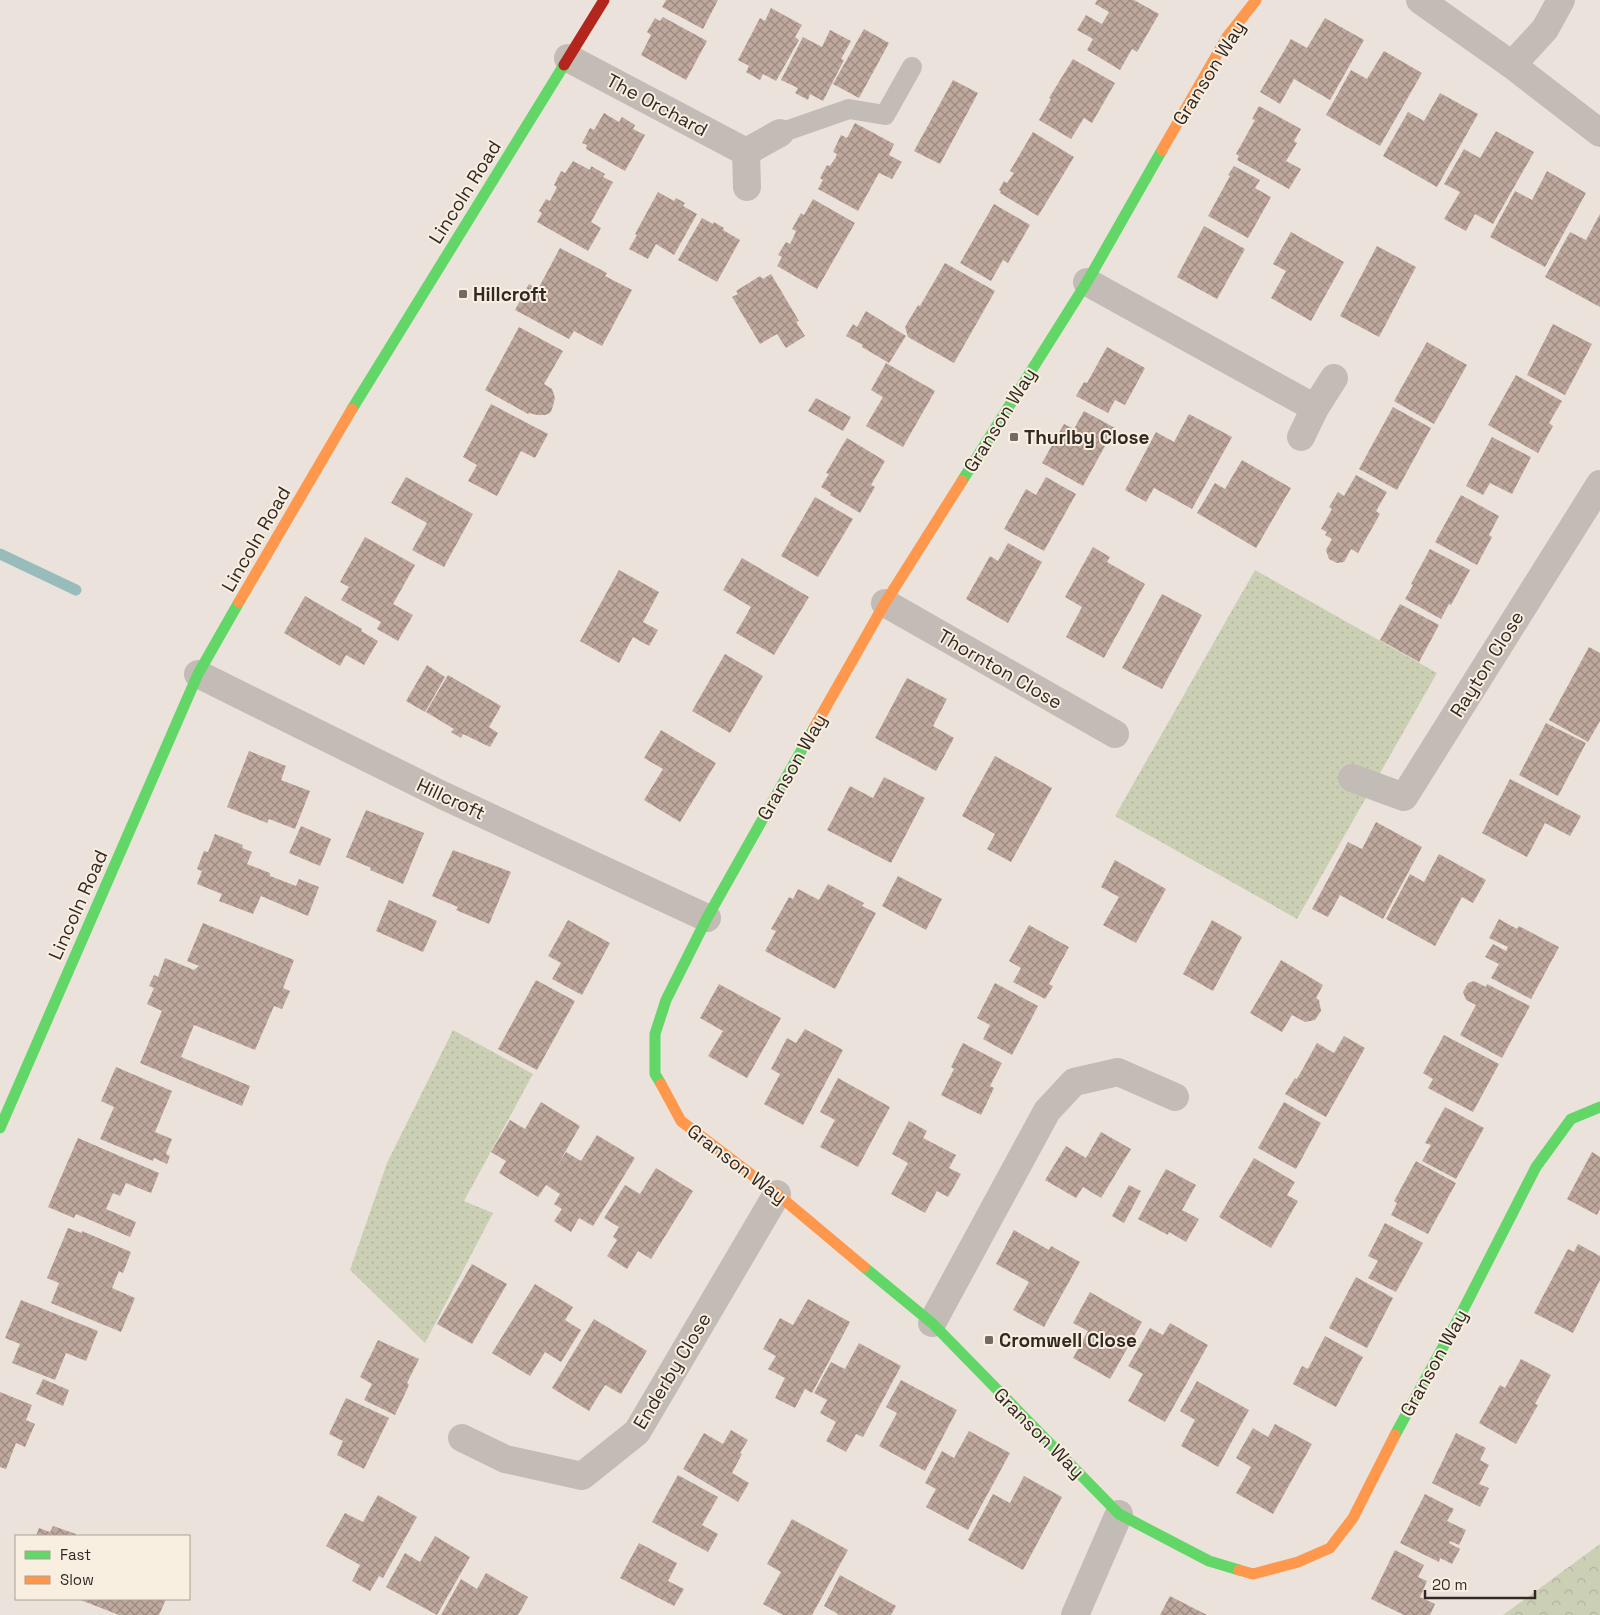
<svg xmlns="http://www.w3.org/2000/svg" width="1600" height="1615" font-family="'Space Grotesk',sans-serif">
  <style>
    .grass { fill: url(#grass-dots) }
    .forest { fill: url(#forest-crowns) }
    .lines { fill: none; stroke-linecap: round; stroke-linejoin: round }
    .stream { stroke: #98bcbc; stroke-width: 11 }
    .building { fill: url(#building-cross-hatch) }
    .lane { stroke: #c3bcb6; stroke-width: 20 }
    .street { stroke: #c3bcb6; stroke-width: 28 }
    .fast { stroke: #63d668; stroke-width: 11 }
    .slow { stroke: #ff974d; stroke-width: 11 }
    .jam { stroke: #b3261e; stroke-width: 11 }
    .poi-dot { fill: #736a64; stroke: #f9efe1; stroke-width: 2 }
    .labels { text-anchor: middle; dominant-baseline: central; stroke-width: 4; stroke-linejoin: round; paint-order: stroke }
    .street-label { font-size: 19px; fill: #332924; stroke: #f9efe1 }
    .poi-label { font-size: 19px; font-weight: bold; fill: #332924; stroke: #f9efe1; text-anchor: start }
  </style>
  <defs>
    <pattern id="grass-dots" width="8" height="8" patternUnits="userSpaceOnUse" patternTransform="scale(1.25)"><rect width="8" height="8" fill="#cbd0b5"/><path d="M2 2h.1M6 6h.1" fill="none" stroke="#afb39c" stroke-width="1.8" stroke-linecap="round"/></pattern>
    <pattern id="forest-crowns" width="20" height="18" patternUnits="userSpaceOnUse" patternTransform="scale(1.25)"><rect width="20" height="18" fill="#cbd0b5"/><path d="M2 6a3 3 0 1 1 6 0M12 15a3 3 0 1 1 6 0" fill="none" stroke="#afb39c"/></pattern>
    <pattern id="building-cross-hatch" width="8" height="8" patternUnits="userSpaceOnUse" patternTransform="scale(1.25)"><rect width="8" height="8" fill="#bfa89d"/><path d="M0 0l8 8M0 8l8-8" fill="none" stroke="#9c8980"/></pattern>
  </defs>
  <rect width="100%" height="100%" fill="#ebe3db"/>
  <g class="grass">
    <polygon points="1255,570 1437,673 1297,919 1115,816"/>
    <polygon points="453,1030 533,1074 464,1201 493,1213 425,1343 350,1270 387,1163"/>
  </g>
  <polygon class="forest" points="1600,1544 1600,1615 1503,1615"/>
  <g class="lines">
    <polyline class="stream" points="0,554 76,590"/>
  </g>
  <g class="building">
    <polygon points="666,0 718,0 703,29 662,7"/>
    <polygon points="1097,0 1134,0 1159,14 1137,52 1132,49 1120,70 1087,50 1093,39 1077,30 1086,15 1102,24 1109,12 1095,4"/>
    <polygon points="771,8 802,25 795,37 799,40 776,81 763,74 760,80 746,72 749,66 738,60 760,18 765,21"/>
    <polygon points="663,17 707,41 686,80 641,55 651,35 647,32 655,18 660,21"/>
    <polygon points="1325,18 1364,40 1330,100 1294,79 1280,104 1260,92 1291,39 1307,48"/>
    <polygon points="864,29 889,43 859,98 833,84"/>
    <polygon points="830,30 851,41 841,59 844,60 823,101 810,94 808,100 795,93 798,88 781,80 803,37 822,47"/>
    <polygon points="1384,51 1422,73 1380,146 1326,115 1351,70 1367,79"/>
    <polygon points="1073,59 1115,83 1092,123 1084,118 1071,139 1039,120 1051,99 1049,98"/>
    <polygon points="953,80 978,93 940,164 914,151"/>
    <polygon points="1440,93 1478,114 1437,187 1383,156 1408,112 1424,121"/>
    <polygon points="1259,106 1301,129 1294,141 1297,143 1286,161 1301,169 1289,189 1237,160 1239,156 1236,154 1255,120 1252,119"/>
    <polygon points="604,113 619,122 622,117 635,125 633,129 645,135 625,171 586,149 587,145 582,143 590,128 594,130"/>
    <polygon points="855,123 894,144 889,155 902,162 892,179 879,173 858,211 818,189 823,180 820,178 827,165 830,166 836,157 837,154 833,152 841,135 847,138"/>
    <polygon points="1496,131 1534,152 1493,224 1475,214 1466,231 1444,219 1460,192 1444,184 1464,149 1480,158"/>
    <polygon points="1033,132 1074,157 1038,216 1000,193 1001,191 999,190 1004,181 1007,183 1014,173 1010,171"/>
    <polygon points="573,161 590,170 591,166 605,174 603,177 613,182 591,222 601,228 588,251 537,222 542,213 539,211 546,199 550,201 557,187 554,185 561,171 565,173"/>
    <polygon points="1234,166 1260,180 1255,188 1271,197 1248,238 1208,216 1230,176 1228,175"/>
    <polygon points="1547,171 1586,193 1545,267 1490,237 1515,191 1532,200"/>
    <polygon points="658,192 674,201 676,198 685,203 683,206 697,214 674,255 656,244 648,259 629,249 637,235 635,234"/>
    <polygon points="813,199 855,223 817,289 777,266 782,257 778,255 786,242 790,244 794,236 796,231 792,229 801,213 804,215"/>
    <polygon points="994,204 1030,225 1008,263 1003,260 991,281 960,263"/>
    <polygon points="1600,214 1600,307 1545,277 1570,232 1586,240"/>
    <polygon points="702,218 713,224 714,222 724,228 723,230 740,240 717,282 678,260"/>
    <polygon points="1204,226 1245,249 1217,299 1177,277"/>
    <polygon points="1291,232 1344,262 1311,321 1271,298 1286,271 1273,264"/>
    <polygon points="1377,246 1416,267 1379,337 1340,316"/>
    <polygon points="560,248 607,273 605,276 632,290 602,346 574,331 569,339 515,310 529,284 538,289"/>
    <polygon points="945,263 995,291 954,363 908,337 905,327 918,305 920,306"/>
    <polygon points="771,274 799,321 796,322 805,336 786,348 777,334 760,344 732,297 738,294 736,291 760,276 763,279"/>
    <polygon points="866,311 906,336 889,363 862,347 863,345 846,336 853,324 857,327"/>
    <polygon points="1553,324 1592,344 1565,395 1527,375"/>
    <polygon points="519,327 563,351 544,384 552,389 555,398 552,409 550,413 545,415 537,415 529,413 528,414 485,390"/>
    <polygon points="1427,342 1467,365 1434,424 1394,401"/>
    <polygon points="1107,347 1145,368 1125,405 1115,400 1108,413 1076,396 1084,382 1087,383"/>
    <polygon points="886,363 935,391 903,447 866,426 883,397 871,390"/>
    <polygon points="1516,375 1562,401 1549,423 1553,426 1538,453 1488,425"/>
    <polygon points="816,398 851,417 843,431 808,411"/>
    <polygon points="491,404 548,434 535,458 521,451 497,496 468,481 477,465 463,457"/>
    <polygon points="1393,407 1431,428 1397,490 1359,469"/>
    <polygon points="1084,411 1115,428 1083,486 1042,463 1064,424 1074,429"/>
    <polygon points="1189,414 1232,437 1192,509 1154,488 1146,502 1125,490 1156,432 1174,442"/>
    <polygon points="1492,437 1531,457 1512,494 1490,483 1483,495 1466,486"/>
    <polygon points="847,438 885,461 871,485 875,487 860,513 830,495 831,493 821,487 829,474 826,473"/>
    <polygon points="1242,460 1291,488 1256,548 1197,513 1215,483 1225,489"/>
    <polygon points="1356,475 1387,492 1376,511 1380,514 1358,553 1351,549 1344,562 1337,563 1329,559 1326,550 1332,539 1325,535 1327,532 1321,529 1332,509 1329,507 1338,492 1344,496"/>
    <polygon points="406,477 473,514 444,567 412,550 427,523 391,503"/>
    <polygon points="1046,477 1076,494 1044,551 1004,529 1026,489 1036,495"/>
    <polygon points="1461,495 1499,516 1489,535 1492,537 1477,565 1435,542"/>
    <polygon points="815,497 853,519 818,577 781,556"/>
    <polygon points="365,537 415,565 393,604 413,615 398,641 377,629 381,622 341,600 349,587 340,582"/>
    <polygon points="1008,543 1042,562 1008,623 966,599 990,556 998,561"/>
    <polygon points="1093,547 1110,557 1107,562 1145,584 1104,658 1066,637 1082,607 1065,597"/>
    <polygon points="1430,549 1470,570 1451,605 1449,604 1441,619 1405,599 1413,585 1411,584"/>
    <polygon points="742,558 809,597 774,655 736,633 751,607 723,590"/>
    <polygon points="619,570 659,592 643,622 658,630 649,646 633,637 619,663 580,641"/>
    <polygon points="1162,594 1202,615 1162,689 1122,668"/>
    <polygon points="305,596 362,629 361,631 378,641 364,665 346,655 340,666 284,633"/>
    <polygon points="1400,604 1439,625 1419,662 1380,640"/>
    <polygon points="1589,647 1600,653 1600,721 1588,742 1549,720"/>
    <polygon points="725,654 763,676 730,733 692,711"/>
    <polygon points="427,665 445,677 425,712 406,701"/>
    <polygon points="448,675 501,706 489,727 498,733 490,747 463,734 461,738 451,732 454,729 426,712"/>
    <polygon points="907,678 947,699 933,726 954,738 936,771 875,738"/>
    <polygon points="1546,723 1586,743 1558,796 1519,775"/>
    <polygon points="661,730 716,763 680,822 644,800 663,769 644,758"/>
    <polygon points="249,751 286,766 281,780 310,791 295,829 269,819 267,823 227,807"/>
    <polygon points="995,756 1052,788 1011,862 987,849 995,834 962,816"/>
    <polygon points="884,777 925,798 891,863 827,830 850,786 873,798"/>
    <polygon points="1510,779 1581,816 1570,836 1545,823 1527,857 1482,833"/>
    <polygon points="366,810 424,833 403,884 370,870 371,868 346,857"/>
    <polygon points="1376,822 1422,847 1383,919 1340,895 1328,917 1312,909 1348,842 1362,849"/>
    <polygon points="301,826 331,839 320,866 289,853"/>
    <polygon points="215,834 243,845 242,848 252,852 247,864 270,873 270,876 296,886 299,879 319,887 308,916 261,896 253,914 219,901 222,894 197,884 202,871 197,869 204,851 208,852"/>
    <polygon points="453,850 511,872 489,924 456,910 458,907 432,896"/>
    <polygon points="1439,854 1486,880 1473,903 1462,897 1435,946 1386,919 1410,874 1424,882"/>
    <polygon points="1115,860 1166,889 1136,943 1103,925 1119,897 1101,887"/>
    <polygon points="898,876 942,899 926,930 882,906"/>
    <polygon points="828,884 864,903 862,906 876,913 835,989 765,951 776,931 771,929 789,897 793,899 798,889 819,900"/>
    <polygon points="389,900 437,921 423,952 376,931"/>
    <polygon points="1499,919 1517,929 1519,926 1559,947 1531,999 1491,978 1499,964 1485,957 1493,944 1506,951 1508,947 1489,938"/>
    <polygon points="568,920 610,943 582,995 552,979 561,963 548,956"/>
    <polygon points="1212,920 1242,937 1213,991 1183,974"/>
    <polygon points="203,923 294,960 283,988 290,991 282,1009 274,1006 255,1050 194,1025 181,1057 250,1086 242,1106 140,1063 162,1011 147,1004 154,988 149,986 154,975 158,977 165,958 194,970 199,966 187,961"/>
    <polygon points="1029,925 1069,947 1049,984 1053,986 1045,999 1013,982 1021,968 1009,961"/>
    <polygon points="1281,960 1323,985 1316,998 1319,1000 1321,1011 1315,1020 1305,1022 1292,1015 1282,1032 1250,1013"/>
    <polygon points="536,980 575,1001 537,1070 498,1049"/>
    <polygon points="1474,981 1486,987 1487,984 1530,1006 1502,1058 1460,1035 1476,1005 1466,1000 1463,992 1468,983"/>
    <polygon points="995,983 1038,1006 1012,1055 983,1039 990,1025 977,1018"/>
    <polygon points="719,984 781,1018 747,1078 708,1056 723,1031 700,1018"/>
    <polygon points="805,1029 843,1050 803,1125 764,1104 780,1074 771,1069 787,1038 796,1043"/>
    <polygon points="1444,1035 1499,1064 1473,1112 1428,1088 1433,1079 1423,1073"/>
    <polygon points="1344,1036 1365,1048 1326,1117 1285,1094 1295,1078 1297,1079 1317,1043 1334,1053"/>
    <polygon points="963,1043 1002,1063 990,1086 994,1088 981,1115 941,1095 954,1069 951,1067"/>
    <polygon points="116,1067 172,1091 155,1132 172,1139 166,1154 170,1156 167,1164 154,1158 153,1161 100,1139 114,1107 101,1101"/>
    <polygon points="838,1078 890,1107 858,1167 820,1147 835,1120 820,1112"/>
    <polygon points="541,1102 580,1126 556,1168 566,1152 581,1161 597,1135 635,1158 593,1226 579,1218 571,1232 554,1221 562,1209 554,1204 560,1194 546,1185 538,1197 499,1173 506,1161 491,1152 510,1120 525,1129"/>
    <polygon points="1284,1102 1321,1123 1296,1169 1258,1148"/>
    <polygon points="1445,1107 1484,1128 1456,1179 1422,1161 1431,1145 1425,1143"/>
    <polygon points="909,1121 927,1131 923,1138 956,1155 949,1168 961,1174 948,1197 937,1191 925,1213 891,1194 908,1163 892,1154"/>
    <polygon points="1101,1132 1131,1149 1101,1198 1083,1187 1076,1198 1045,1180 1066,1146 1086,1158"/>
    <polygon points="78,1138 159,1173 151,1193 126,1183 120,1196 113,1193 106,1209 136,1222 130,1237 76,1214 74,1218 48,1207"/>
    <polygon points="1592,1152 1600,1157 1600,1209 1597,1215 1567,1199"/>
    <polygon points="1254,1158 1295,1182 1287,1195 1298,1201 1271,1248 1219,1217"/>
    <polygon points="1416,1161 1456,1183 1428,1234 1391,1215 1397,1203 1394,1201"/>
    <polygon points="656,1168 693,1191 651,1259 638,1251 627,1269 607,1256 617,1240 613,1237 619,1227 604,1218 625,1185 640,1194"/>
    <polygon points="1166,1169 1196,1185 1182,1210 1199,1219 1186,1242 1169,1232 1168,1235 1138,1219"/>
    <polygon points="1129,1185 1141,1191 1124,1223 1112,1216"/>
    <polygon points="1385,1223 1423,1243 1396,1292 1368,1278 1378,1261 1368,1256"/>
    <polygon points="68,1228 82,1233 82,1231 131,1252 123,1273 119,1271 112,1288 135,1298 121,1332 51,1303 59,1283 47,1278"/>
    <polygon points="1014,1230 1049,1250 1051,1246 1080,1262 1044,1327 1013,1310 1029,1282 996,1264"/>
    <polygon points="1578,1244 1600,1256 1600,1280 1573,1333 1534,1313 1568,1249 1574,1252"/>
    <polygon points="472,1264 507,1284 472,1344 437,1324"/>
    <polygon points="1356,1277 1393,1298 1367,1348 1329,1328"/>
    <polygon points="535,1284 573,1307 565,1320 581,1330 561,1362 545,1352 530,1376 492,1353"/>
    <polygon points="1090,1292 1142,1322 1110,1379 1073,1358 1088,1331 1073,1323"/>
    <polygon points="808,1299 850,1322 812,1393 805,1389 795,1408 775,1398 785,1378 768,1369 776,1356 763,1349 780,1318 793,1325"/>
    <polygon points="21,1300 98,1331 86,1361 66,1353 55,1380 12,1363 20,1344 5,1338"/>
    <polygon points="594,1319 647,1351 621,1394 605,1385 589,1411 552,1388"/>
    <polygon points="1170,1323 1208,1345 1165,1422 1128,1401 1143,1374 1128,1366 1150,1328 1163,1335"/>
    <polygon points="1325,1336 1363,1357 1336,1407 1293,1384 1302,1366 1308,1369"/>
    <polygon points="378,1340 419,1359 407,1383 409,1385 395,1415 364,1400 372,1384 360,1377"/>
    <polygon points="859,1343 901,1366 863,1437 856,1434 846,1452 826,1441 836,1422 820,1413 827,1400 814,1393 831,1362 845,1369"/>
    <polygon points="1521,1359 1551,1375 1535,1404 1538,1405 1516,1444 1479,1423 1500,1385 1505,1388"/>
    <polygon points="43,1379 69,1390 63,1406 36,1394"/>
    <polygon points="901,1380 957,1410 925,1471 879,1446 897,1413 886,1407"/>
    <polygon points="1197,1381 1249,1410 1218,1467 1181,1446 1195,1420 1180,1411"/>
    <polygon points="0,1392 32,1405 26,1420 35,1424 25,1447 16,1443 6,1469 0,1467"/>
    <polygon points="346,1398 389,1418 364,1469 337,1455 343,1441 329,1434"/>
    <polygon points="1275,1424 1312,1444 1273,1514 1236,1493 1251,1467 1236,1458 1253,1428 1268,1437"/>
    <polygon points="731,1430 748,1440 740,1453 742,1454 732,1473 749,1483 738,1502 683,1469 704,1433 723,1444"/>
    <polygon points="969,1431 1010,1453 968,1530 926,1507 936,1489 925,1483 942,1451 954,1458"/>
    <polygon points="1456,1433 1486,1448 1480,1460 1489,1465 1479,1484 1489,1488 1480,1507 1432,1483"/>
    <polygon points="678,1475 718,1497 702,1525 718,1534 708,1552 652,1522"/>
    <polygon points="1024,1476 1062,1497 1023,1570 968,1540 993,1494 1010,1503"/>
    <polygon points="1425,1494 1454,1509 1447,1521 1466,1530 1459,1545 1450,1541 1449,1543 1460,1549 1452,1564 1440,1558 1439,1562 1400,1543"/>
    <polygon points="378,1495 417,1517 383,1578 379,1576 370,1591 352,1581 360,1565 326,1546 345,1513 363,1522"/>
    <polygon points="792,1519 848,1550 812,1615 783,1615 763,1604 781,1572 767,1564"/>
    <polygon points="53,1526 76,1534 75,1536 36,1536 39,1528 50,1532"/>
    <polygon points="435,1536 470,1557 437,1615 386,1587 405,1553 420,1562"/>
    <polygon points="639,1543 677,1563 668,1581 684,1589 674,1606 620,1578"/>
    <polygon points="1395,1550 1424,1565 1418,1577 1427,1581 1420,1597 1435,1604 1430,1615 1404,1615 1371,1599"/>
    <polygon points="486,1573 528,1597 518,1615 441,1615 461,1579 477,1589"/>
    <polygon points="840,1575 896,1606 891,1615 837,1615 838,1614 824,1606"/>
    <polygon points="1170,1596 1207,1615 1160,1615"/>
    <polygon points="78,1599 166,1599 159,1615 119,1615"/>
  </g>
  <g class="lines">
    <polyline class="lane" points="780,133 849,109 885,115 912,67"/>
    <g class="street">
      <polyline points="1420,0 1512,65 1600,133"/>
      <polyline points="568,58 746,152"/>
      <polyline points="1512,65 1545,29 1561,0"/>
      <polyline points="747,187 746,152 780,133"/>
      <polyline points="1087,282 1315,408"/>
      <polyline points="1301,437 1315,408 1334,378"/>
      <polyline points="885,603 1115,734"/>
      <polyline points="198,674 442,795 707,918"/>
      <polyline points="1352,778 1404,797 1600,484"/>
      <polyline points="932,1323 1047,1111 1074,1082 1118,1072 1175,1097"/>
      <polyline points="462,1438 505,1459 582,1476 637,1432 777,1194"/>
      <polyline points="1075,1615 1119,1514"/>
    </g>
    <g class="fast">
      <polyline points="352,409 564,65"/>
      <polyline points="962,481 1087,282 1162,150"/>
      <polyline points="661,1084 655,1074 655,1034 666,1000 707,918 814,728"/>
      <polyline points="0,1128 198,674 239,602"/>
      <polyline points="864,1267 932,1323 1119,1514 1209,1561 1239,1570"/>
      <polyline points="1395,1435 1461,1314 1536,1167 1571,1119 1600,1107"/>
    </g>
    <g class="slow">
      <polyline points="1162,150 1227,37 1256,0"/>
      <polyline points="239,602 352,409"/>
      <polyline points="814,728 885,603 962,481"/>
      <polyline points="661,1084 681,1121 777,1194 864,1267"/>
      <polyline points="1239,1570 1253,1574 1298,1562 1330,1548 1353,1518 1395,1435"/>
    </g>
    <polyline class="jam" points="564,65 604,0"/>
  </g>
  <g class="poi-dot">
    <rect x="458" y="289" width="10" height="10" rx="2.5"/>
    <rect x="1009" y="432" width="10" height="10" rx="2.5"/>
    <rect x="984" y="1335" width="10" height="10" rx="2.5"/>
  </g>
  <g class="labels">
    <g class="street-label">
      <text transform="translate(1209 73) rotate(-58)">Granson Way</text>
      <text transform="translate(657 105) rotate(28)">The Orchard</text>
      <text transform="translate(465 192) rotate(-58)">Lincoln Road</text>
      <text transform="translate(1000 420) rotate(-58)">Granson Way</text>
      <text transform="translate(256 539) rotate(-60)">Lincoln Road</text>
      <text transform="translate(1487 664) rotate(-58)">Rayton Close</text>
      <text transform="translate(1000 669) rotate(30)">Thornton Close</text>
      <text transform="translate(792 767) rotate(-60)">Granson Way</text>
      <text transform="translate(451 799) rotate(25)">Hillcroft</text>
      <text transform="translate(78 905) rotate(-66)">Lincoln Road</text>
      <text transform="translate(737 1164) rotate(37)">Granson Way</text>
      <text transform="translate(1434 1363) rotate(-61)">Granson Way</text>
      <text transform="translate(672 1371) rotate(-59)">Enderby Close</text>
      <text transform="translate(1039 1433) rotate(45)">Granson Way</text>
    </g>
    <g class="poi-label">
      <text x="473" y="294">Hillcroft</text>
      <text x="1024" y="437">Thurlby Close</text>
      <text x="999" y="1340">Cromwell Close</text>
    </g>
  </g>
  <rect x="15" y="1535" width="175" height="65" fill="#f9efe1" stroke="#aaa095"/>
  <rect x="25" y="1551" width="25" height="8" fill="#63d668" stroke="#aaa095"/>
  <text x="60" y="1560" font-size="15" fill="#332924">Fast</text>
  <rect x="25" y="1576" width="25" height="8" fill="#ff974d" stroke="#aaa095"/>
  <text x="60" y="1585" font-size="15" fill="#332924">Slow</text>
  <path d="M1425 1590v8h110v-8" fill="none" stroke="#332924" stroke-width="2.5"/>
  <text x="1432" y="1590" font-size="15" fill="#332924" stroke="#f9efe1" stroke-width="4" paint-order="stroke">20 m</text>
</svg>
